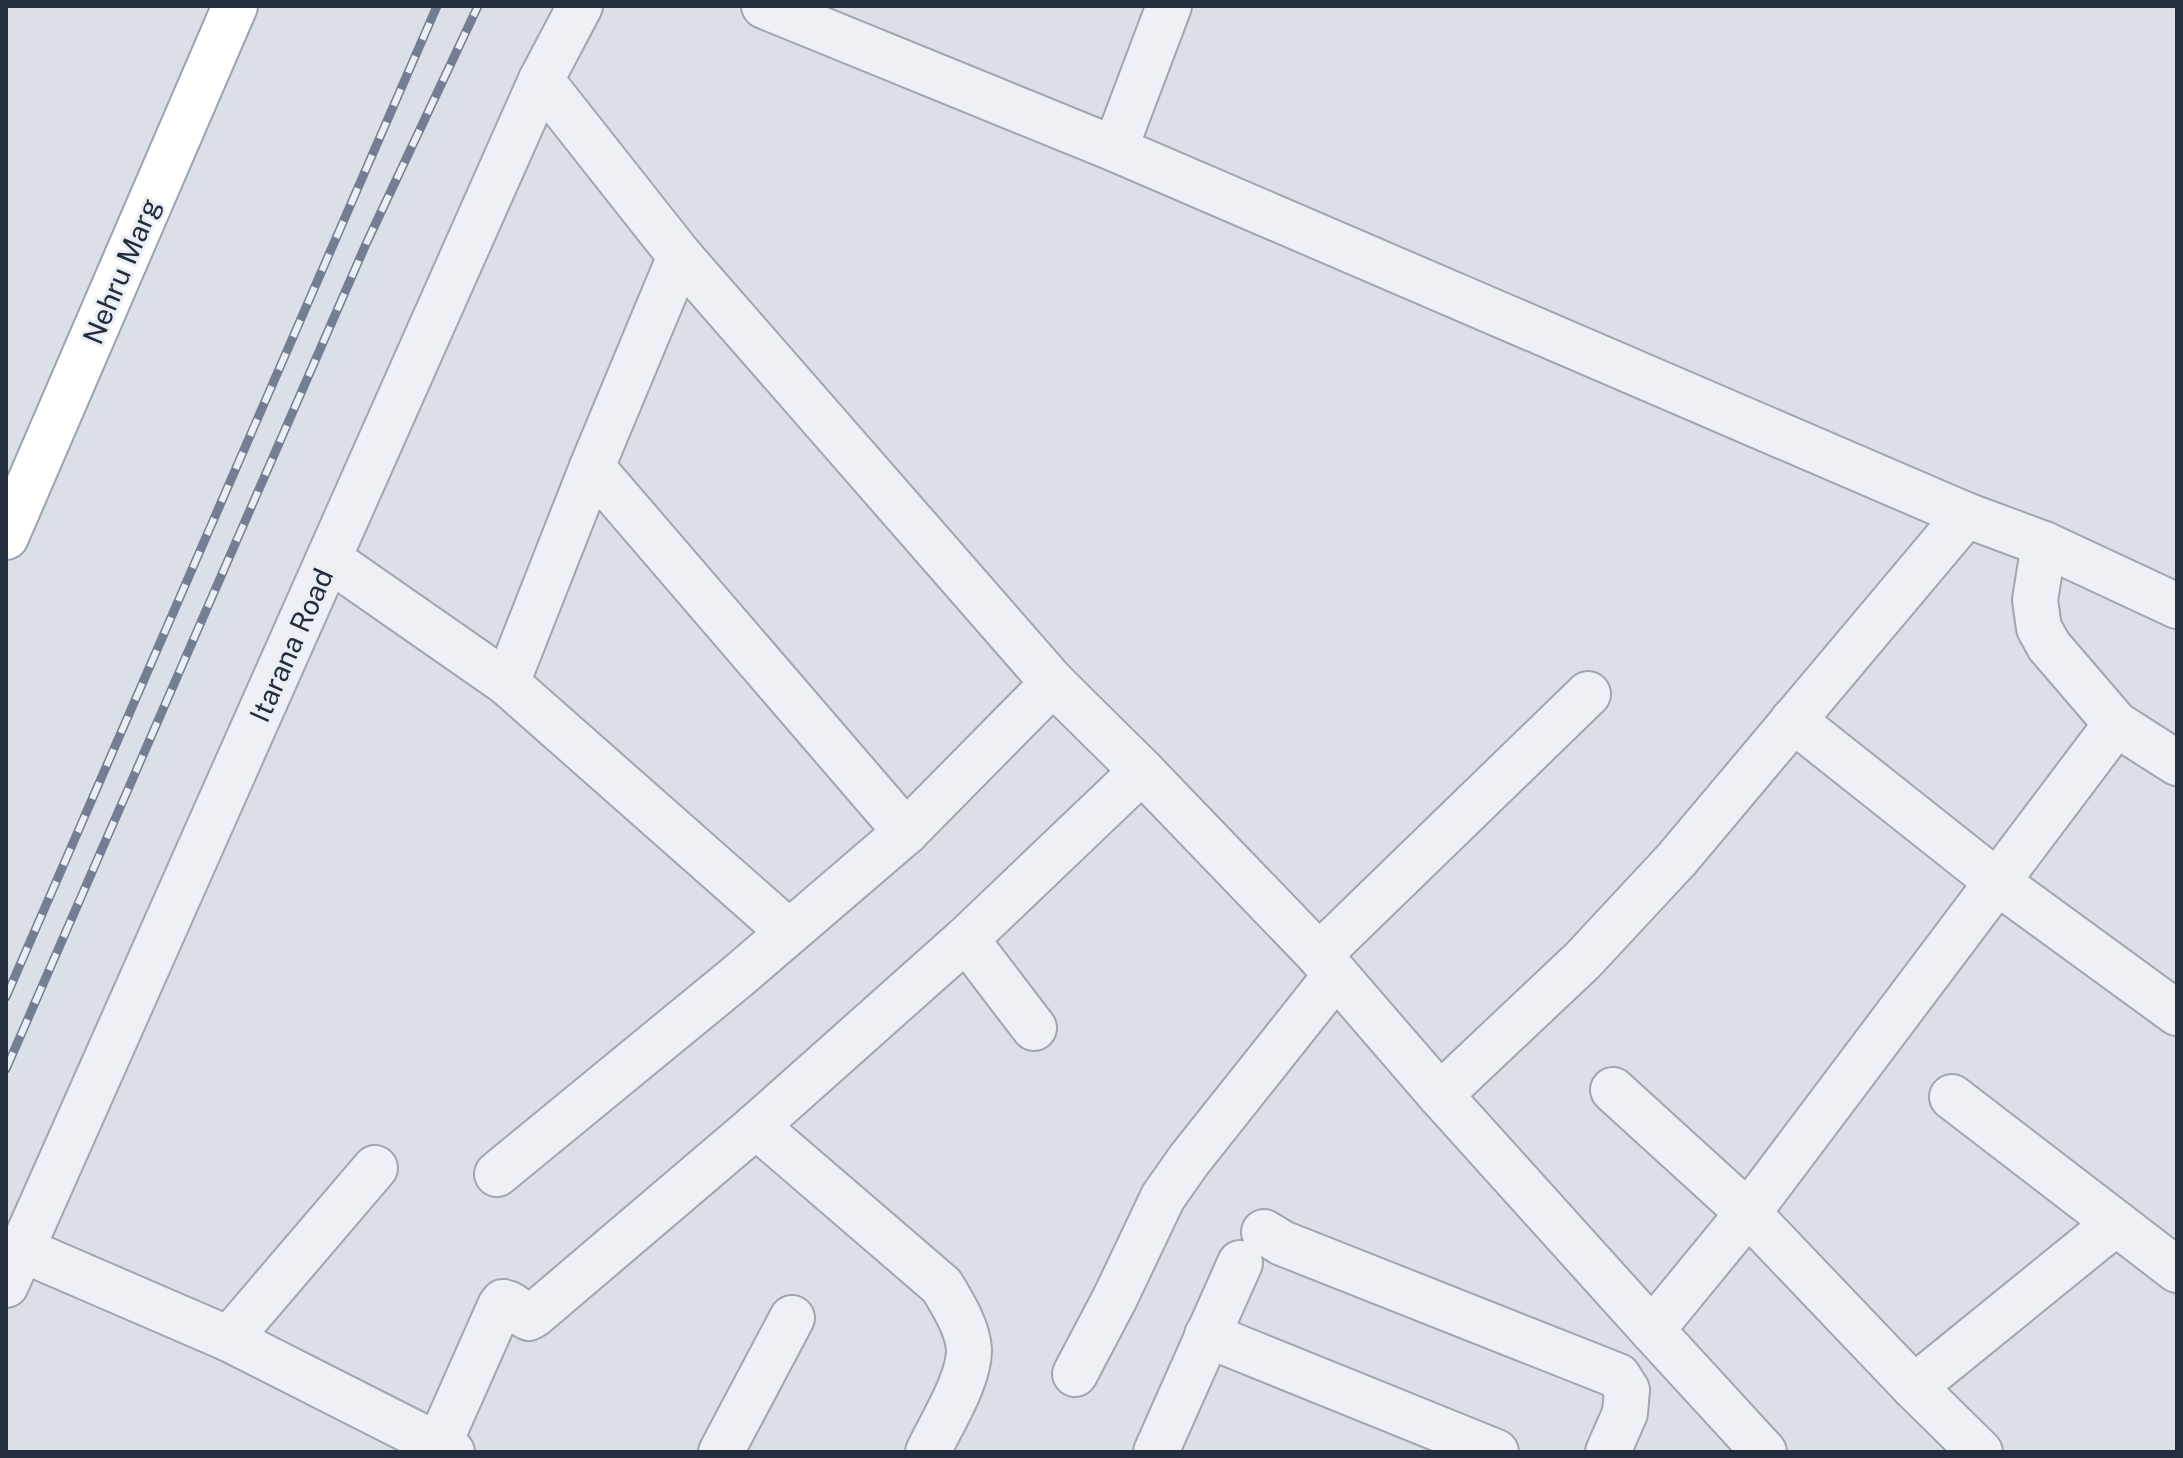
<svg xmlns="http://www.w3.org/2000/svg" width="2183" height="1458" font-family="'Public Sans',sans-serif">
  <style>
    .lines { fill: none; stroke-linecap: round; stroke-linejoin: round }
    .minor-casing { stroke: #a0a6b1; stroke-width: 48 }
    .major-casing { stroke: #99a3b4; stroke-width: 48 }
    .minor { stroke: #eef0f5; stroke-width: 44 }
    .major { stroke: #fff; stroke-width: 44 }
    .rail-casing { stroke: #737e92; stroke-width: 9 }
    .rail { stroke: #eaeef5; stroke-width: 6; stroke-dasharray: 18; stroke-linecap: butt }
    .labels { text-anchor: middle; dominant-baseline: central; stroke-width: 6; stroke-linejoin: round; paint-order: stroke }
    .street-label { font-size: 28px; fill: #232d3e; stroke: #eaeef5 }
  </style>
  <rect width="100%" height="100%" fill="#dbdfe7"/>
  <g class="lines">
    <defs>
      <g id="minor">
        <polyline points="764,6 1115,149 1966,515 2044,544 2177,606"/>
        <polyline points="541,80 680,256 1053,683 1142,771 1319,955 1440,1095 1652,1330 1764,1452"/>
        <polyline points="1115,149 1169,6"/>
        <polyline points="592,467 906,832"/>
        <polyline points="2044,544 2035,600 2039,628 2049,646 2116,724 2177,763"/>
        <polyline points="329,559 507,683 789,932"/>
        <polyline points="507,683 592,467 680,256"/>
        <polyline points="1793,720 1996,881 2177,1013"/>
        <polyline points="966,939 1034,1028"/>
        <polyline points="1319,955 1588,694"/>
        <polyline points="1613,1090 1748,1213 1914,1387 1980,1452"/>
        <polyline points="1440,1095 1583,960 1677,859 1966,515"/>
        <polyline points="1952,1097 2177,1270"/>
        <path d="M756 1126 942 1286C953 1305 967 1326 969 1349 970 1379 941 1424 928 1452"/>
        <polyline points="497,1174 737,977 906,832 1053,683"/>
        <polyline points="1264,1232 1282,1243 1618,1376 1627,1390 1625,1413 1608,1452"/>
        <polyline points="23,1250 229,1339 452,1452"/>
        <polyline points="6,1285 541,80 580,6"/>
        <polyline points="1652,1330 1748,1213 2116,724"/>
        <polyline points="1207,1335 1496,1452"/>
        <polyline points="229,1339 375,1168"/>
        <polyline points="1075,1374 1115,1298 1163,1197 1189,1160 1336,975"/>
        <polyline points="1914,1387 2116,1223"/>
        <path d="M438 1446 500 1306 503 1302C513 1303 520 1314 529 1318L534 1315 756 1126 966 939 1142 771"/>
        <polyline points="721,1452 792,1318"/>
        <polyline points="1156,1452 1240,1263"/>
      </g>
      <polyline id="major" points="6,537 235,6"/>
    </defs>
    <use href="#minor" class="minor-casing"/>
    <use href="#major" class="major-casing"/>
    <use href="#minor" class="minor"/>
    <use href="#major" class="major"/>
    <defs>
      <g id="rail">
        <polyline points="6,997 437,6"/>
        <polyline points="6,1069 366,244 478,6"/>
      </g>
    </defs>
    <use href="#rail" class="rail-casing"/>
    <use href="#rail" class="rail"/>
  </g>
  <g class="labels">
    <g class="street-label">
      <text transform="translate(121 271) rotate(-67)">Nehru Marg</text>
      <text transform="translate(291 645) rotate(-66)">Itarana Road</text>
    </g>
  </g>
  <rect width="2183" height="1458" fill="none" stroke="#232d3e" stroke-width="16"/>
</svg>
